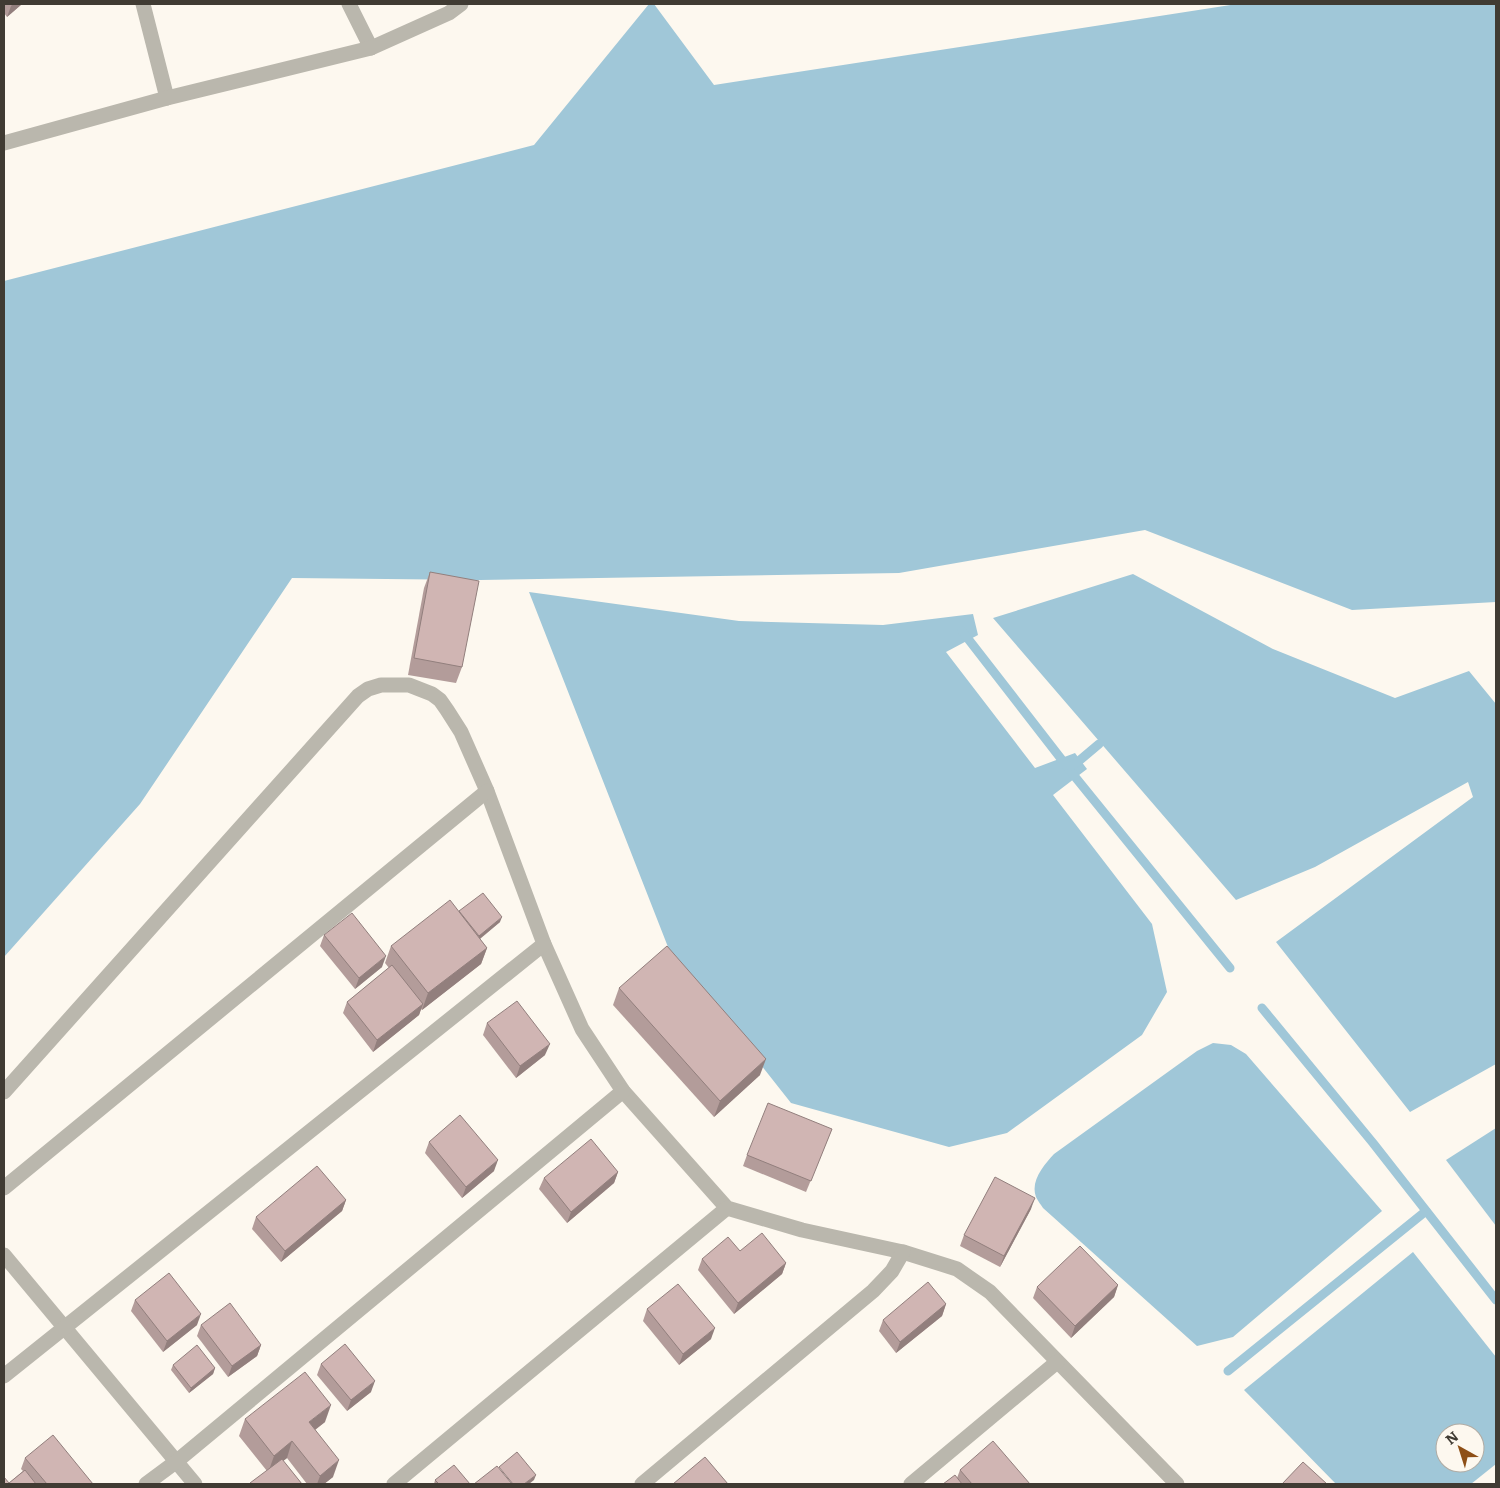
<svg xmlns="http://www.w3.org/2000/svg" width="1500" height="1488" font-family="Literata,serif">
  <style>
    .water { fill: #a0c7d8; fill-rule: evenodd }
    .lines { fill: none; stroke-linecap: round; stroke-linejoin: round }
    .stream { stroke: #a0c7d8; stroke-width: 9 }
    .street { stroke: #bab7ad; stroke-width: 15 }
    .wall { fill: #b39c9a }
    .shaded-wall { fill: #927f7d }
    .building { fill: #d0b5b3; stroke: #927f7d }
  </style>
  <rect width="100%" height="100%" fill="#fdf8ef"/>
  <g class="water">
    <polygon points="649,4 654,4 714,85 1237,4 1496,4 1496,602 1352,610 1145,530 899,573 480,580 292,578 140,804 4,957 4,281 534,145"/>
    <polygon points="1133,574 1273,649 1395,698 1469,671 1496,704 1496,1064 1410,1112 1276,942 1473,797 1468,782 1315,867 1236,900 993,618"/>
    <polygon points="529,592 739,621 883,625 973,614 978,635 946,652 1035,768 1075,753 1087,769 1053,795 1152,924 1167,992 1142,1035 1007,1133 949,1147 791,1103 668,947"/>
    <path d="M1213 1043 1231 1045 1246 1054 1382 1211 1233 1337 1197 1346 1043 1208C1041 1205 1038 1201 1036 1197 1030 1181 1044 1165 1054 1154L1197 1051Z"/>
    <polygon points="1496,1128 1496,1226 1446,1160"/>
    <path d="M1413 1252 1496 1357V1464L1471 1484H1336L1244 1390ZM1445 1433H1475V1463H1445Z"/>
  </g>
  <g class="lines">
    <g class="stream">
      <polyline points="962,631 1076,778 1230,968"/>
      <polyline points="1071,766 1080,760 1099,744"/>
      <polyline points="1262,1008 1373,1143 1496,1300"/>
      <polyline points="1228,1371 1426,1211"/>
    </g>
    <g class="street">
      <polyline points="143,4 167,98"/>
      <polyline points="349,4 371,48"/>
      <polyline points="4,143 167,98 371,48 449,13 461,4"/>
      <polyline points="4,1092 358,696 368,689 381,685 409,685 432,694 440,700 447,710 461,732 487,791 544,944 582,1029 623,1091 727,1208 802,1230 903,1252 957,1269 990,1292 1177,1484"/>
      <polyline points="4,1188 487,791"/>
      <polyline points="4,1255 195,1484"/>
      <polyline points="4,1376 544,944"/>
      <polyline points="146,1484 177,1461 623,1091"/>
      <polyline points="394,1484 727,1208"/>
      <polyline points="642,1484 873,1291 892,1271 903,1252"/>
      <polyline points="911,1484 1057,1362"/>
    </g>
  </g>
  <g class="wall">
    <polygon points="4,4 22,4 7,17 4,13"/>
    <polygon points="430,572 462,667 456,683 408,675 424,588"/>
    <polygon points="459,912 500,922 480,939 487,948 481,964 422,1010 421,1009 419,1015 373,1052 343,1013 347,1002 389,968 385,963 391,946"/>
    <polygon points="324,935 382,967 355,989 320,946"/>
    <polygon points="619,988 760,1075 714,1117 613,1005"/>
    <polygon points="487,1023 545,1055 516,1078 483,1035"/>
    <polygon points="832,1129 806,1192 743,1166 747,1155"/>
    <polygon points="429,1142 494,1171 462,1198 425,1153"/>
    <polygon points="618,1172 614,1183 567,1223 539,1189 544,1178"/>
    <polygon points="346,1200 342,1211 281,1262 252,1229 256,1217"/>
    <polygon points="1031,1209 1000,1267 960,1246 964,1235"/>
    <polygon points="740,1251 786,1263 782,1274 734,1314 698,1270 702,1259"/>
    <polygon points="1118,1285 1114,1297 1071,1338 1033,1298 1037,1287"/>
    <polygon points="135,1300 197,1325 163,1352 131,1311"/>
    <polygon points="946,1304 942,1316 896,1353 879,1331 883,1320"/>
    <polygon points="647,1309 711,1339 679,1365 643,1321"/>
    <polygon points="201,1325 261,1345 257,1356 228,1377 197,1336"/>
    <polygon points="321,1364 371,1392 347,1411 317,1375"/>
    <polygon points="173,1365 215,1368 213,1374 189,1393 171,1370"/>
    <polygon points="245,1419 325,1422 315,1430 333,1477 324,1484 307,1484 287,1458 283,1461 302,1484 250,1484 267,1471 239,1436"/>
    <polygon points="25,1458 93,1484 4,1484 9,1483 23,1471 21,1469"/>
    <polygon points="960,1470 1030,1484 943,1484 957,1478"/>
    <polygon points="435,1480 470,1484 434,1484"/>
  </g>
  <g class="shaded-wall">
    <polygon points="13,4 22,4 7,17 11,6"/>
    <polygon points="502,917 500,922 477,941 479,936"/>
    <polygon points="487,948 481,964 422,1010 428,993"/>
    <polygon points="386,956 382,967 355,989 359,978"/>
    <polygon points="423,1004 419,1015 373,1052 377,1040"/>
    <polygon points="550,1044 545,1055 516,1078 520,1066"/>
    <polygon points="766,1059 760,1075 714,1117 720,1101"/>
    <polygon points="498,1160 494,1171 462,1198 466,1187"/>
    <polygon points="618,1172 614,1183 567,1223 571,1212"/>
    <polygon points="1035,1198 1031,1209 1000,1267 1004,1256"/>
    <polygon points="346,1200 342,1211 281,1262 285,1251"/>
    <polygon points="786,1263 782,1274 734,1314 738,1303"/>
    <polygon points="1118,1285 1114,1297 1071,1338 1075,1326"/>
    <polygon points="946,1304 942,1316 896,1353 900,1342"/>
    <polygon points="201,1314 197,1325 163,1352 167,1341"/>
    <polygon points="715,1328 711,1339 679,1365 683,1354"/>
    <polygon points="261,1345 257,1356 228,1377 232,1366"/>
    <polygon points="215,1368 213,1374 189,1393 191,1388"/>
    <polygon points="375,1381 371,1392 347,1411 351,1400"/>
    <polygon points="331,1405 325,1422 303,1439 309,1422"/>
    <polygon points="292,1441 287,1458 268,1473 274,1456"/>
    <polygon points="339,1460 333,1477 324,1484 317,1484 320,1476"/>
    <polygon points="536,1475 534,1480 529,1484 524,1484"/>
  </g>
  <g class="building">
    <polygon points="430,572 479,581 462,667 414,658"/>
    <polygon points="483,893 502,917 479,936 459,911"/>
    <polygon points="450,900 487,948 428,993 391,946"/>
    <polygon points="352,913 386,956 359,978 324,935"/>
    <polygon points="667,946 766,1059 720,1101 619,988"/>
    <polygon points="392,965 423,1004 377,1040 347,1002"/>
    <polygon points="517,1001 550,1044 520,1066 487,1023"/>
    <polygon points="768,1103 832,1129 811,1181 747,1155"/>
    <polygon points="460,1115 498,1160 466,1187 429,1142"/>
    <polygon points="591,1139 618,1172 571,1212 544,1178"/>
    <polygon points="317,1166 346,1200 285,1251 256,1217"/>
    <polygon points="995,1177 1035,1198 1004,1256 964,1235"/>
    <polygon points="762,1233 786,1263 738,1303 702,1259 728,1237 740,1251"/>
    <polygon points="1080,1246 1118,1285 1075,1326 1037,1287"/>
    <polygon points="169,1273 201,1314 167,1341 135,1300"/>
    <polygon points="928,1282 946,1304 900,1342 883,1320"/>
    <polygon points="678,1284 715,1328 683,1354 647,1309"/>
    <polygon points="230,1303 261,1345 232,1366 201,1325"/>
    <polygon points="345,1344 375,1381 351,1400 321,1364"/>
    <polygon points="197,1345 215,1368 191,1388 173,1365"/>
    <polygon points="305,1372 331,1405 309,1422 339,1460 320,1476 292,1441 274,1456 245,1419"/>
    <polygon points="53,1435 93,1484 47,1484 25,1458"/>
    <polygon points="993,1441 1030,1484 972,1484 960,1470"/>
    <polygon points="517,1452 536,1475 524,1484 513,1484 499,1467"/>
    <polygon points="705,1457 728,1484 673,1484"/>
    <polygon points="282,1459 302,1484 251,1484 250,1483"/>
    <polygon points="1303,1462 1327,1484 1282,1484"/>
    <polygon points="454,1465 470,1484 439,1484 435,1480"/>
    <polygon points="497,1466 512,1484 474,1484"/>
    <polygon points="25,1470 36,1484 4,1484 4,1477 9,1483"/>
    <polygon points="955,1475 962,1484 943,1484"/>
  </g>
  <rect width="1500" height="1488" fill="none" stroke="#403b33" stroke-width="10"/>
  <g transform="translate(1460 1448) rotate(321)"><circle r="24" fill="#fdf8ef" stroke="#b1aca4"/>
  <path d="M0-4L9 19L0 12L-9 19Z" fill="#8e4f16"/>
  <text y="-8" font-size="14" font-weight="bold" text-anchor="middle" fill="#403b33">N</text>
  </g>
</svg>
